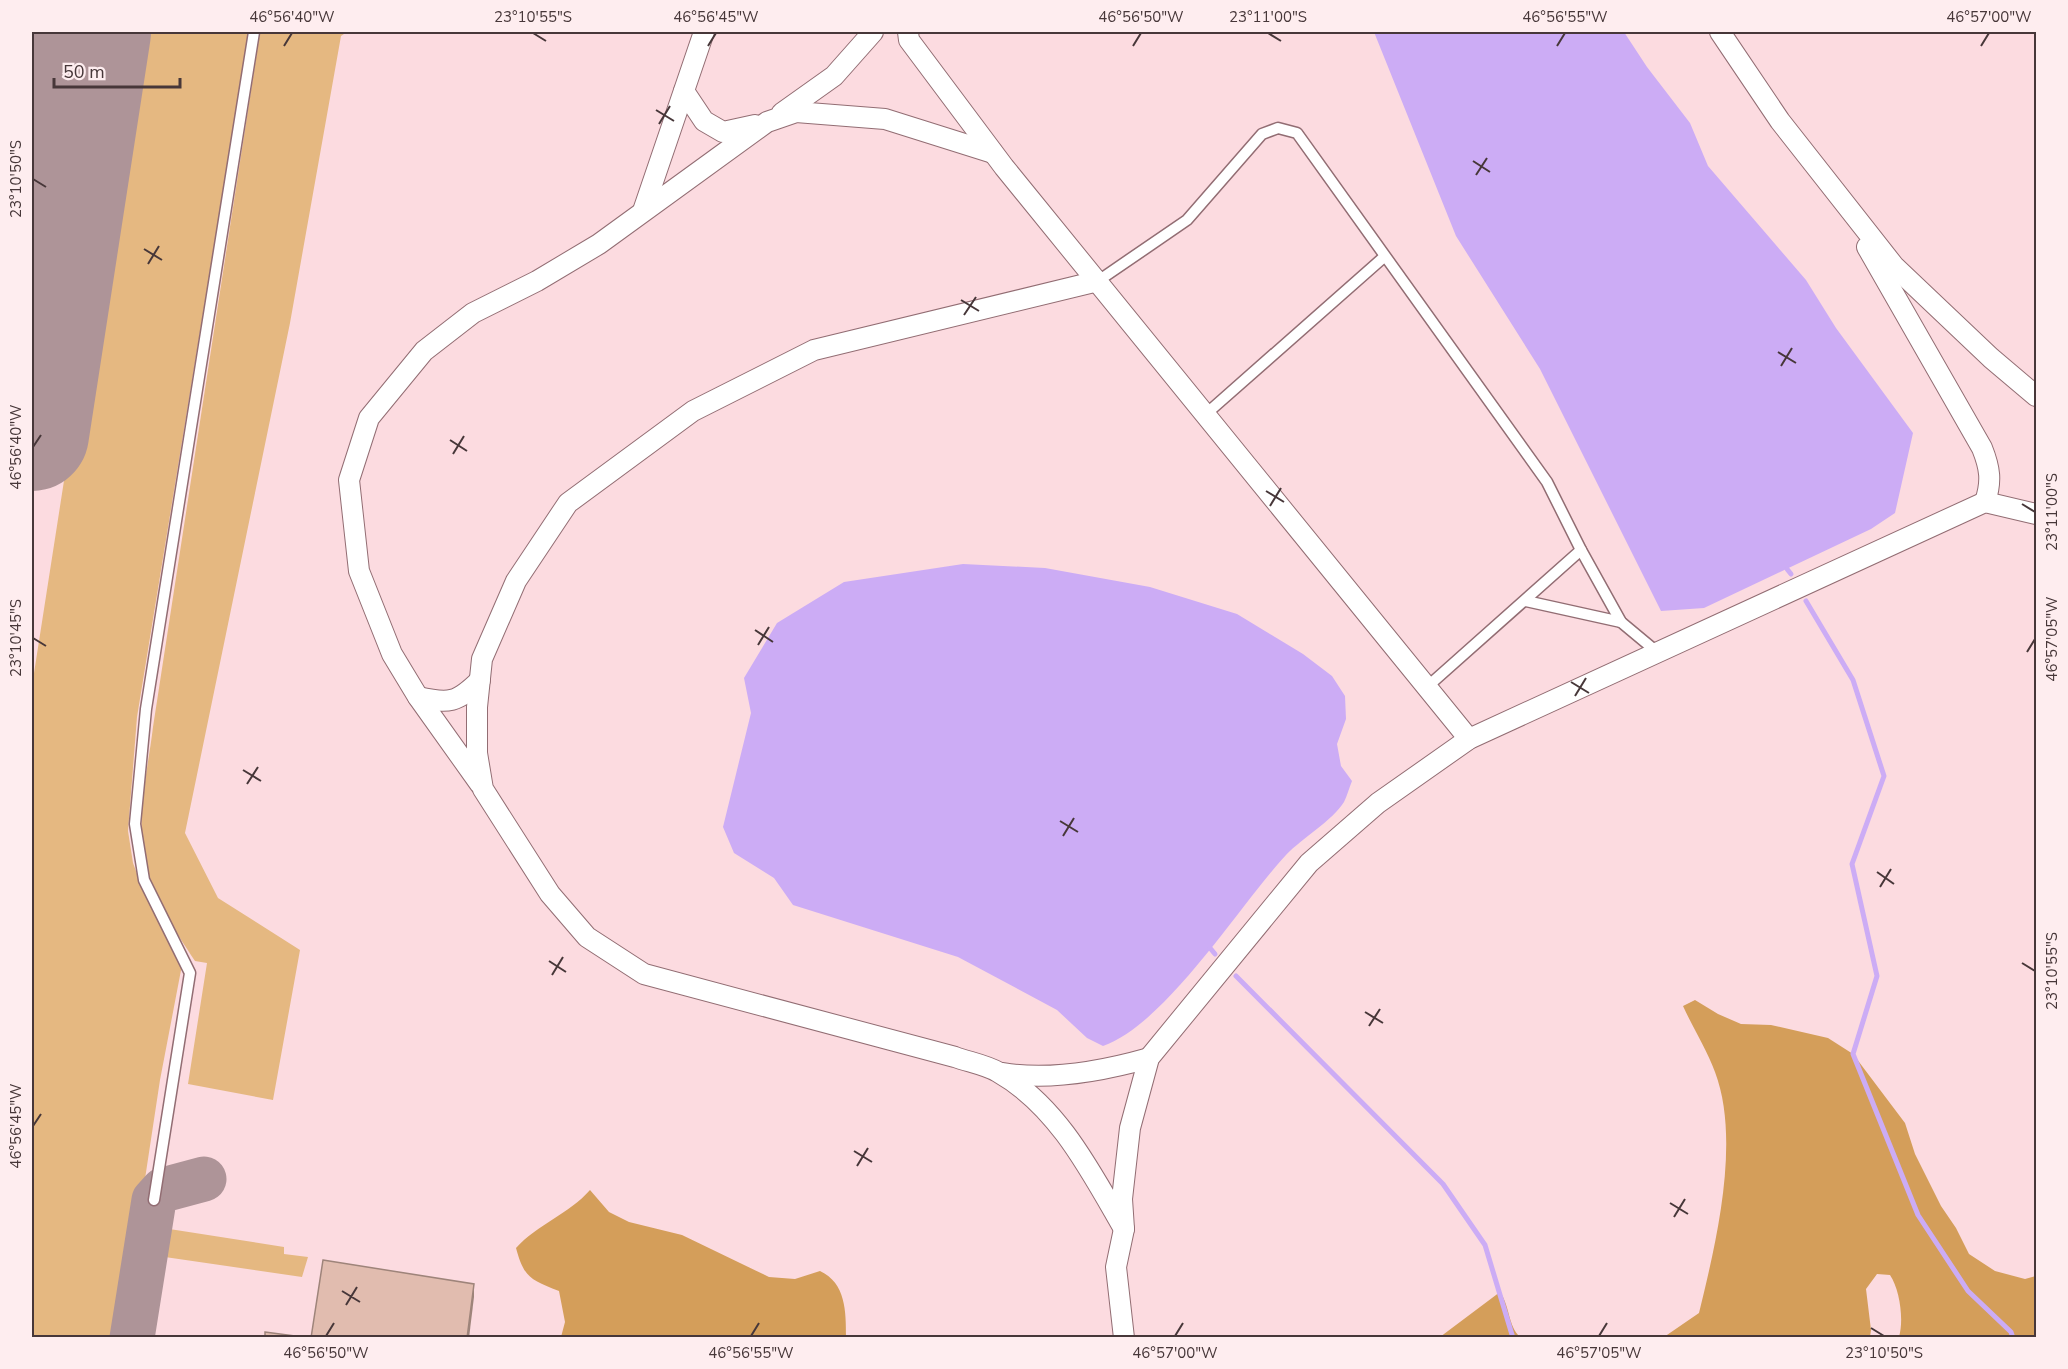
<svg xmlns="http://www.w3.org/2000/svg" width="2068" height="1369" font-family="'Nunito Sans',sans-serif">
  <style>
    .green { fill: #e5b881 }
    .forest { fill: #d49e5a }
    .water { fill: #ccacf5 }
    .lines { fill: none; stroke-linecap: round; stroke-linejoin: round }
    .stream { stroke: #ccacf5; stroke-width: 5 }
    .taxiway { stroke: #ae9498; stroke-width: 45 }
    .runway { stroke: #ae9498; stroke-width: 114 }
    .lane-casing { stroke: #926d73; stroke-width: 13 }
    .street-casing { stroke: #926d73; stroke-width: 22 }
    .lane { stroke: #fff; stroke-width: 10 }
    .street { stroke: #fff; stroke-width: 20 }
    .shaded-wall { fill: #9e847a }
    .building { fill: #e1bcaf; stroke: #9e847a; stroke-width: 1.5 }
    .ticks { fill: none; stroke: #473739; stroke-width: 2 }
    .neatline { fill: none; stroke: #473739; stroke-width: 2 }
    .ticks-label { font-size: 15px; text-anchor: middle; fill: #473739 }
  </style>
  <rect width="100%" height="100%" fill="#fcdbe0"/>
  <g class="green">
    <polygon points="134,32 249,32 137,717 128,831 133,863 143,890 182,965 160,1080 121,1337 32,1338 32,686"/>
    <path d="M260 32H347L341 36 290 323 185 833 218 898 300 950 273 1100 188 1084 207 963 195 961C175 930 152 898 145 862 135 819 148 770 153 727Z"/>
    <polygon points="32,98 39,112 32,170"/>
    <polygon points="163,1228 284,1247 284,1254 308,1257 302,1277 158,1256"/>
  </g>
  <g class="forest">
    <path d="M1695 1000 1718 1014 1741 1024 1771 1025 1828 1038 1853 1054 1905 1123 1915 1154 1941 1206 1956 1228 1969 1254 1995 1271 2025 1279 2036 1276V1337H1899C1904 1320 1900 1290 1890 1275L1877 1274 1866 1289 1871 1330 1870 1337H1664L1699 1313C1716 1243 1741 1141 1715 1072 1707 1050 1693 1028 1683 1006Z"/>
    <path d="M590 1190 609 1212 629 1222 682 1235 769 1277 795 1279 820 1271C846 1283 846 1312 846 1337H561L565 1322 559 1291C531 1280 524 1278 516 1248 538 1224 569 1214 590 1190Z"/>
    <path d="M1500 1292C1510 1306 1508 1326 1520 1337H1440Z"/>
  </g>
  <g class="water">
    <polygon points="1374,32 1624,32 1647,67 1690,123 1708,166 1806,280 1836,328 1913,433 1895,513 1871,529 1704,608 1661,611 1540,369 1456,236"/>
    <path d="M963 564 1045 568 1150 587 1237 614 1303 654 1332 676 1345 696 1346 719 1337 744 1341 766 1352 781C1349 788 1347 796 1344 802 1332 821 1302 838 1286 855 1238 907 1167 1023 1103 1046L1087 1038 1057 1010 958 957 793 905 774 878 734 853 723 827 751 713 744 678 777 623 844 582Z"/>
  </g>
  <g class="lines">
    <g class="stream">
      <polyline points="1787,569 1791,574"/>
      <polyline points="1806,601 1853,680 1884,776 1852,864 1877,976 1853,1054 1918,1215 1968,1291 2011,1332 2013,1338"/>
      <polyline points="1210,948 1215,954"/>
      <polyline points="1236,976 1443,1184 1485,1245 1513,1338"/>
    </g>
    <g class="taxiway">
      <polyline points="32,59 62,46 80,32"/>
      <path d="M32 65C68 77 76 106 77 141"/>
      <polyline points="132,1338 154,1200 163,1190 204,1179"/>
    </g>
    <polyline class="runway" points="32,434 94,32"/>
    <defs>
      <g id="lane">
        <polyline points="1098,281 1187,220 1262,134 1278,128 1297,133 1547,482 1581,550 1621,622 1657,652"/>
        <polyline points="1206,414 1384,257"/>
        <polyline points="1526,601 1621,622"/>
        <polyline points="1427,687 1581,550"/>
        <polyline points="154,1200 190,973 144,880 135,824 146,709 254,32"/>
      </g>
      <g id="street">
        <polyline points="908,32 909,40 1004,167 1469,739"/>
        <polyline points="1720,32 1780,121 1894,266 1991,358 2036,396"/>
        <polyline points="684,91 704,121 723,132 755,125"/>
        <polyline points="782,113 834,76 873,32"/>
        <polyline points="643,211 704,32"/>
        <path d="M1867 247 1982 448C1990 468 1992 481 1985 502"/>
        <path d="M1098 281 814 350 693 411 568 503 516 581 482 659 477 707V753L483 789 550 894 587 937 644 974 955 1057C969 1062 986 1065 998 1072 1058 1106 1091 1172 1124 1229"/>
        <path d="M418 697C449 704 457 703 480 680"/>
        <polyline points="480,784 418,697 392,654 359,571 349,480 369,418 424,351 473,313 537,281 599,244 767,122 796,112 885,119 993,153"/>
        <path d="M1003 1073C1050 1081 1103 1071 1149 1058"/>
        <polyline points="1124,1338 1116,1267 1124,1229 1122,1199 1130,1128 1149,1058 1309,863 1378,803 1469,739 1985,502 2036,514"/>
      </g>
    </defs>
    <use href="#lane" class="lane-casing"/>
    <use href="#street" class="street-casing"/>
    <use href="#lane" class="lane"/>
    <use href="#street" class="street"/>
  </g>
  <polygon class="shaded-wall" points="474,1284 474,1297 469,1338 467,1338"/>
  <g class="building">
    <polygon points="323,1260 474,1284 467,1338 311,1338"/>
    <polygon points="265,1332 310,1338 265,1338"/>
  </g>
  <path class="ticks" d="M533 33 546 41M1268 33 1281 41M284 46 292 33M708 46 716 33M1133 46 1141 33M1557 46 1565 33M1981 46 1989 33M656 110 674 121M659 124 670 106M1473 161 1490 172M1476 175 1487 158M33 179 46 187M144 249 162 260M148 264 159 246M961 300 979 311M964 315 976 297M1778 352 1796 363M1781 366 1792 348M450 440 467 451M33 447 41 435M453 454 464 436M1266 491 1284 502M2022 504 2035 512M1270 506 1281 488M755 630 773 642M33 638 46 646M758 645 769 627M2027 652 2035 639M1571 682 1589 693M1575 696 1586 678M243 770 261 781M247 784 258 767M1060 821 1078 832M1063 836 1074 818M1877 872 1894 884M1880 887 1891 869M549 961 566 972M2022 963 2035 971M552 975 563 957M1365 1012 1383 1023M1369 1026 1380 1009M33 1126 41 1114M854 1151 872 1162M857 1166 868 1148M1670 1203 1688 1214M1674 1217 1685 1199M342 1291 360 1302M346 1305 357 1287M1871 1328 1884 1336M326 1336 334 1323M751 1336 759 1323M1175 1336 1183 1323M1599 1336 1607 1323"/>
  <rect width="2068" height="1369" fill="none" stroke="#feedef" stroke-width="66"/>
  <path d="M54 78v9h126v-9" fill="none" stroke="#473739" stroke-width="3"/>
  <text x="63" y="78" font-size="18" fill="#473739" stroke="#feedef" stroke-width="4.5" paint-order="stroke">50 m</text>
  <rect x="33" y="33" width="2002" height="1303" class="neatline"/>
  <g class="ticks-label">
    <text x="292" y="22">46°56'40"W</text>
    <text x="533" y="22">23°10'55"S</text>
    <text x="716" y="22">46°56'45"W</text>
    <text x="1141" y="22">46°56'50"W</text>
    <text x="1268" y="22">23°11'00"S</text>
    <text x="1565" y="22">46°56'55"W</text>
    <text x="1989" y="22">46°57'00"W</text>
    <text transform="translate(16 179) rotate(-90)" y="5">23°10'50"S</text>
    <text transform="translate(16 447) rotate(-90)" y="5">46°56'40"W</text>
    <text transform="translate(2052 512) rotate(-90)" y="5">23°11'00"S</text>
    <text transform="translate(16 638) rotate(-90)" y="5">23°10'45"S</text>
    <text transform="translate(2052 639) rotate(-90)" y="5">46°57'05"W</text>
    <text transform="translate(2052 971) rotate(-90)" y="5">23°10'55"S</text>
    <text transform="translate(16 1126) rotate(-90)" y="5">46°56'45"W</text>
    <text x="326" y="1358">46°56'50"W</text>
    <text x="751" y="1358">46°56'55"W</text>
    <text x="1175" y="1358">46°57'00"W</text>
    <text x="1599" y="1358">46°57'05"W</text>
    <text x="1884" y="1358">23°10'50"S</text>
  </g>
</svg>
